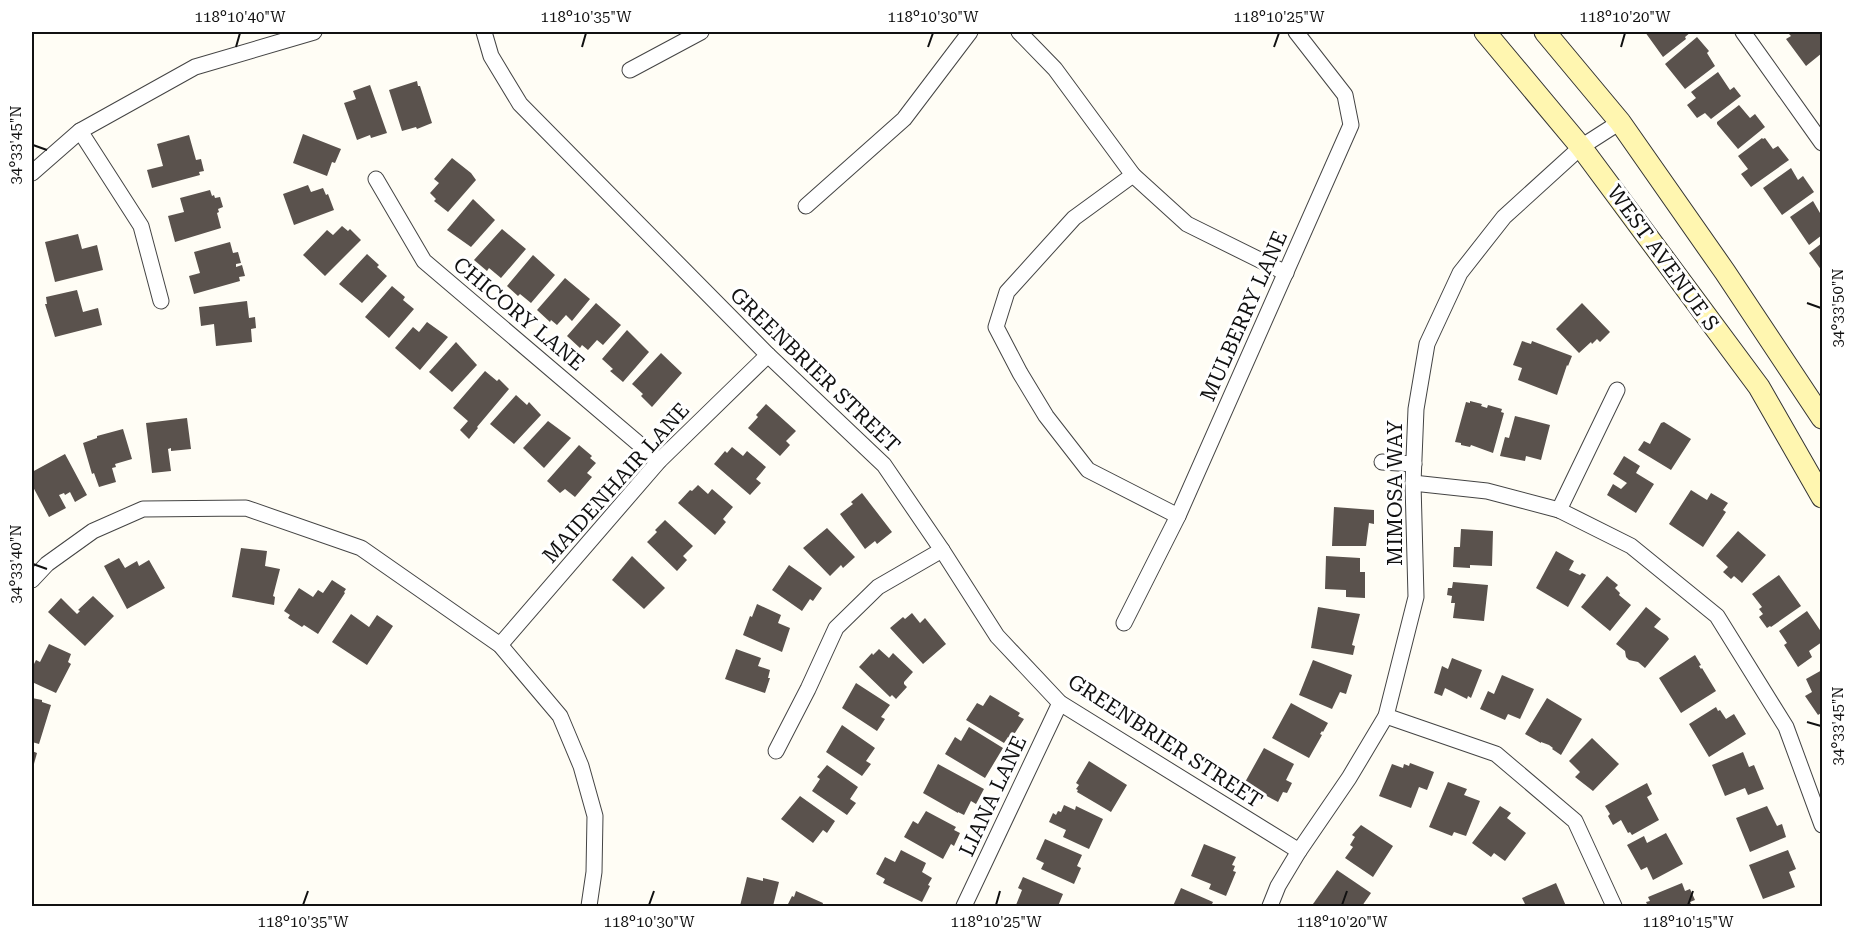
<svg xmlns="http://www.w3.org/2000/svg" width="1854" height="938" font-family="'Roboto Serif',serif">
  <style>
    .building { fill: #5a524d }
    .lines { fill: none; stroke-linecap: round; stroke-linejoin: round }
    .street-casing { stroke: #444; stroke-width: 17 }
    .secondary-casing { stroke: #333; stroke-width: 23 }
    .street { stroke: #fff; stroke-width: 15 }
    .secondary { stroke: #fff6b0; stroke-width: 21 }
    .ticks { fill: none; stroke: #111; stroke-width: 2 }
    .labels { text-anchor: middle; dominant-baseline: central; stroke-width: 6; stroke-linejoin: round; paint-order: stroke }
    .street-label { font-size: 21px; fill: #111; stroke: #fff }
    .neatline { fill: none; stroke: #111; stroke-width: 2 }
    .ticks-label { font-size: 15px; text-anchor: middle; fill: #111 }
  </style>
  <rect width="100%" height="100%" fill="#fffdf5"/>
  <g class="building">
    <polygon points="1645,32 1691,32 1685,37 1686,39 1663,57"/>
    <polygon points="1792,32 1822,32 1822,53 1806,66 1786,39 1791,36 1789,34"/>
    <polygon points="1697,37 1709,51 1707,53 1715,66 1685,89 1665,64"/>
    <polygon points="1718,72 1730,90 1734,87 1741,96 1711,119 1705,113 1697,118 1687,105 1696,98 1691,92"/>
    <polygon points="417,81 418,86 420,86 432,123 417,129 416,127 402,131 389,90"/>
    <polygon points="370,85 387,133 371,138 370,135 357,140 344,103 356,99 353,91"/>
    <polygon points="1739,105 1750,118 1755,114 1765,127 1738,149 1717,124 1717,122"/>
    <polygon points="303,134 341,149 335,163 332,162 327,176 293,163"/>
    <polygon points="189,135 196,160 201,159 204,171 199,172 200,175 152,188 147,170 163,166 157,144"/>
    <polygon points="1762,138 1763,139 1765,138 1773,149 1778,146 1789,160 1751,187 1741,174 1748,169 1738,156"/>
    <polygon points="452,158 471,173 476,180 448,212 434,201 436,199 430,193 439,183 434,179"/>
    <polygon points="1791,168 1798,180 1803,176 1814,192 1782,215 1763,188"/>
    <polygon points="308,185 311,192 323,188 326,195 328,194 334,210 294,225 283,194"/>
    <polygon points="210,190 212,196 214,195 215,198 220,197 223,207 218,209 219,212 217,213 221,228 175,242 168,216 184,212 180,198"/>
    <polygon points="473,199 495,220 471,247 447,230"/>
    <polygon points="1813,201 1820,213 1822,212 1822,235 1809,245 1790,217"/>
    <polygon points="342,226 348,231 350,229 361,240 325,276 303,255 327,230 333,235"/>
    <polygon points="502,229 526,249 501,278 489,268 487,271 474,260"/>
    <polygon points="78,234 82,249 97,245 103,270 55,282 45,242"/>
    <polygon points="230,242 233,253 238,252 241,263 236,264 236,267 242,265 245,276 239,277 240,281 194,294 189,276 200,273 194,252"/>
    <polygon points="1822,243 1822,271 1809,253"/>
    <polygon points="367,254 379,265 377,267 387,276 362,303 339,284"/>
    <polygon points="533,255 555,275 531,303 520,294 518,296 507,286"/>
    <polygon points="565,278 590,299 572,321 566,315 557,325 551,320 550,322 537,310"/>
    <polygon points="392,286 405,297 403,300 414,309 389,338 365,317"/>
    <polygon points="77,290 83,312 98,308 102,325 55,337 45,304 47,304 46,297"/>
    <polygon points="247,301 249,318 255,317 256,328 251,329 252,342 216,346 214,324 201,326 199,307"/>
    <polygon points="596,303 621,325 603,345 597,340 588,350 582,345 580,348 567,336"/>
    <polygon points="1582,303 1610,332 1600,342 1597,339 1592,344 1591,342 1579,353 1556,329"/>
    <polygon points="427,322 448,337 420,370 395,348 413,327 419,332"/>
    <polygon points="627,330 649,352 623,382 610,371 613,369 602,359"/>
    <polygon points="1522,341 1531,344 1532,341 1572,356 1568,366 1567,365 1557,395 1518,380 1522,368 1513,365"/>
    <polygon points="456,342 477,365 452,392 429,372"/>
    <polygon points="661,353 682,373 652,407 641,396 643,394 632,384"/>
    <polygon points="485,371 497,381 499,379 509,389 477,427 478,428 469,439 460,430 468,421 453,408"/>
    <polygon points="516,395 527,405 529,402 541,415 514,444 490,424"/>
    <polygon points="1470,401 1482,404 1481,406 1487,408 1488,405 1502,409 1501,412 1504,413 1493,453 1471,445 1470,447 1461,445 1461,443 1455,442 1466,402 1470,403"/>
    <polygon points="766,404 796,431 786,441 790,445 780,456 748,428 758,417 756,415"/>
    <polygon points="1515,416 1550,425 1541,460 1526,456 1525,461 1500,456 1505,437 1509,438"/>
    <polygon points="187,418 191,449 171,451 171,448 168,449 171,471 152,473 146,423"/>
    <polygon points="548,421 571,438 544,468 523,448"/>
    <polygon points="1664,422 1691,439 1671,470 1638,450 1644,441 1650,444 1661,423"/>
    <polygon points="123,429 132,459 115,464 116,467 112,468 116,482 99,487 94,473 92,474 83,443 97,438 97,436"/>
    <polygon points="579,445 592,456 590,458 596,463 587,473 592,477 575,497 565,489 560,493 547,481"/>
    <polygon points="732,447 743,456 747,451 766,467 756,479 761,483 750,495 714,464 725,451 727,453"/>
    <polygon points="65,454 87,495 75,502 70,492 65,495 64,493 59,495 66,508 49,517 32,485 32,472"/>
    <polygon points="1624,456 1640,466 1636,473 1654,484 1636,513 1607,495 1613,484 1621,489 1627,483 1613,474"/>
    <polygon points="698,485 708,494 712,489 733,507 723,519 726,522 715,535 678,503 690,490 692,491"/>
    <polygon points="1691,490 1707,500 1711,493 1728,503 1723,510 1726,512 1703,547 1669,524"/>
    <polygon points="862,493 892,532 877,544 875,541 865,549 840,514 853,504 851,502"/>
    <polygon points="1334,507 1374,510 1374,524 1369,523 1366,546 1332,546"/>
    <polygon points="665,520 693,546 683,556 687,560 677,571 647,542 657,532 655,530"/>
    <polygon points="827,528 855,557 843,568 841,565 830,576 803,548"/>
    <polygon points="1461,529 1493,531 1492,566 1470,565 1470,568 1453,567 1454,547 1460,547"/>
    <polygon points="1738,531 1766,555 1742,583 1734,576 1731,579 1723,572 1728,567 1716,556"/>
    <polygon points="241,548 267,551 265,566 280,569 273,596 275,597 274,605 232,597"/>
    <polygon points="1556,551 1574,561 1569,570 1580,575 1582,573 1586,575 1568,607 1536,588"/>
    <polygon points="632,556 665,588 644,609 612,580"/>
    <polygon points="1326,556 1360,558 1360,572 1365,572 1365,598 1346,597 1346,590 1325,589"/>
    <polygon points="119,558 125,568 137,561 139,566 149,560 165,588 127,609 104,566"/>
    <polygon points="789,565 822,588 813,601 810,599 802,611 772,590"/>
    <polygon points="1779,575 1801,606 1771,627 1770,626 1767,628 1759,617 1763,614 1759,609 1762,607 1752,594"/>
    <polygon points="1607,576 1618,585 1615,588 1620,593 1619,595 1631,605 1610,631 1581,607"/>
    <polygon points="332,580 346,589 344,592 345,593 318,634 304,625 302,627 288,618 290,615 284,611 299,588 313,597 318,590 323,593"/>
    <polygon points="1453,582 1488,585 1484,621 1453,618 1455,603 1451,603 1452,596 1447,595 1448,588 1452,588"/>
    <polygon points="93,596 114,616 85,646 48,612 61,598 77,614 80,611 78,610"/>
    <polygon points="757,604 781,615 778,623 790,628 782,652 743,635 750,616 752,617"/>
    <polygon points="1318,607 1360,614 1352,645 1355,646 1353,655 1311,648"/>
    <polygon points="1646,607 1661,619 1654,627 1667,636 1669,639 1645,668 1638,662 1629,660 1626,657 1625,651 1616,644"/>
    <polygon points="1807,611 1822,633 1822,642 1809,651 1812,657 1798,667 1784,645 1787,643 1779,631"/>
    <polygon points="912,613 920,623 925,618 946,644 923,664 890,628 903,617 905,619"/>
    <polygon points="351,614 369,627 377,615 393,626 367,665 332,642"/>
    <polygon points="49,644 71,654 68,662 71,664 56,693 32,682 32,663 34,664 36,660 40,662"/>
    <polygon points="736,649 761,658 758,666 770,670 768,678 770,678 765,693 725,679"/>
    <polygon points="879,649 889,658 893,653 913,672 904,682 904,684 907,687 896,699 892,695 890,697 859,667 872,653 873,655"/>
    <polygon points="1695,655 1701,665 1699,666 1701,669 1702,668 1716,691 1681,713 1659,678"/>
    <polygon points="1452,658 1482,670 1471,698 1468,696 1467,699 1445,688 1442,696 1434,693 1442,666 1448,669"/>
    <polygon points="1313,660 1352,675 1346,694 1340,692 1332,709 1299,695"/>
    <polygon points="1822,670 1822,716 1821,713 1818,715 1805,696 1812,692 1806,679"/>
    <polygon points="1502,675 1534,689 1520,719 1508,714 1505,720 1480,709 1488,691 1494,694"/>
    <polygon points="856,683 890,705 881,717 885,719 877,731 842,708"/>
    <polygon points="990,695 1020,713 1018,716 1024,719 1011,739 1008,737 1004,743 966,720 977,703 983,706"/>
    <polygon points="32,698 42,700 42,702 51,705 39,744 32,742"/>
    <polygon points="1547,698 1582,719 1561,755 1552,749 1553,748 1549,745 1541,742 1541,743 1525,734"/>
    <polygon points="1291,703 1328,723 1323,732 1322,731 1320,734 1322,735 1309,758 1272,738"/>
    <polygon points="1716,707 1718,711 1720,710 1726,719 1734,714 1746,734 1709,757 1689,724"/>
    <polygon points="842,725 875,748 866,761 871,764 862,776 826,752"/>
    <polygon points="969,727 1003,748 985,778 945,754 955,737 961,741"/>
    <polygon points="1592,738 1619,764 1593,791 1575,777 1580,772 1569,761"/>
    <polygon points="1264,748 1294,764 1286,780 1292,783 1287,793 1283,792 1278,802 1244,784"/>
    <polygon points="32,751 37,753 32,771"/>
    <polygon points="1743,752 1749,767 1754,765 1764,789 1748,795 1745,788 1725,796 1712,765"/>
    <polygon points="1089,761 1127,785 1111,812 1077,792 1078,790 1076,789 1079,785 1076,783"/>
    <polygon points="1410,763 1434,772 1427,790 1419,787 1411,808 1379,796 1392,764 1403,768 1404,764 1409,766"/>
    <polygon points="938,764 984,789 976,804 971,801 964,815 958,812 958,813 923,793"/>
    <polygon points="827,765 858,787 850,799 856,803 847,815 812,791 820,779 817,777"/>
    <polygon points="1448,782 1467,789 1464,795 1480,801 1466,836 1454,832 1452,836 1429,827"/>
    <polygon points="1647,783 1652,794 1647,797 1659,820 1632,835 1630,832 1628,833 1621,820 1613,825 1608,816 1610,814 1605,806"/>
    <polygon points="800,796 835,821 827,833 823,830 813,843 781,819"/>
    <polygon points="1064,805 1075,810 1076,806 1103,819 1089,849 1063,837 1066,830 1049,822 1053,813 1056,815 1058,811 1061,812"/>
    <polygon points="1500,806 1511,813 1507,818 1526,833 1505,861 1494,853 1491,857 1472,843"/>
    <polygon points="1767,806 1777,826 1782,824 1786,837 1750,852 1736,818"/>
    <polygon points="926,811 956,827 954,830 960,833 954,846 951,844 943,859 904,837 913,821 918,824"/>
    <polygon points="1361,825 1393,846 1373,877 1345,858 1353,847 1350,845 1355,837 1352,835"/>
    <polygon points="1666,833 1683,864 1653,880 1647,867 1641,870 1627,845 1644,836 1647,843"/>
    <polygon points="1045,839 1082,855 1077,866 1081,868 1074,884 1041,869 1044,863 1036,859"/>
    <polygon points="1204,844 1236,857 1232,865 1235,866 1233,871 1236,872 1226,896 1209,889 1211,884 1191,876"/>
    <polygon points="901,850 926,863 922,872 932,878 928,885 930,886 922,902 883,883 885,879 876,874 885,857 895,862"/>
    <polygon points="1788,850 1796,869 1789,872 1795,887 1763,899 1749,865"/>
    <polygon points="1337,870 1371,893 1362,906 1317,906 1313,904"/>
    <polygon points="747,877 763,881 763,878 779,882 773,906 740,906"/>
    <polygon points="1023,877 1063,894 1058,906 1020,906 1016,905 1022,890 1018,888"/>
    <polygon points="1556,883 1566,906 1526,906 1522,898"/>
    <polygon points="1682,883 1685,891 1690,889 1695,900 1690,902 1692,906 1648,906 1646,902 1650,901 1648,897"/>
    <polygon points="1181,888 1213,902 1211,906 1173,906"/>
    <polygon points="796,891 823,903 822,906 787,906 792,896 794,897"/>
  </g>
  <g class="lines">
    <defs>
      <g id="street">
        <polyline points="484,32 491,56 520,104 768,355 884,465 942,550 997,636 1060,703 1299,851"/>
        <polyline points="1019,32 1055,69 1133,175 1187,224 1286,273"/>
        <polyline points="1743,32 1822,143"/>
        <polyline points="630,70 701,32"/>
        <polyline points="80,131 141,226 161,301"/>
        <polyline points="32,173 80,131 195,67 314,32"/>
        <polyline points="1133,175 1074,218 1007,292 996,327 1020,373 1046,416 1088,470 1178,516"/>
        <polyline points="376,179 424,261 659,461"/>
        <polyline points="806,206 904,119 970,32"/>
        <polyline points="1382,462 1414,464"/>
        <polyline points="1413,483 1487,491 1559,510 1631,546 1717,616 1786,727 1822,825"/>
        <polyline points="1559,510 1617,390"/>
        <polyline points="32,580 47,564 93,531 143,509 246,508 361,548 500,645 560,716 581,766 595,816 594,872 589,906"/>
        <polyline points="1124,623 1178,516 1351,125 1345,95 1296,32"/>
        <polyline points="500,645 659,461 768,355"/>
        <polyline points="1386,716 1496,754 1575,821 1614,906"/>
        <polyline points="776,751 808,689 836,628 878,587 942,550"/>
        <polyline points="964,906 1060,703"/>
        <polyline points="1270,906 1278,886 1299,851 1349,778 1386,716 1416,597 1413,483 1416,409 1427,344 1460,273 1504,217 1581,147 1620,122"/>
      </g>
      <g id="secondary">
        <polyline points="1485,32 1581,147 1759,387 1822,497"/>
        <polyline points="1545,32 1620,122 1725,272 1822,418"/>
      </g>
    </defs>
    <use href="#street" class="street-casing"/>
    <use href="#secondary" class="secondary-casing"/>
    <use href="#street" class="street"/>
    <use href="#secondary" class="secondary"/>
  </g>
  <path class="ticks" d="M236 47 240 33M582 47 586 33M928 47 933 33M1274 47 1279 33M1621 47 1625 33M33 145 47 150M1807 303 1821 308M33 564 47 569M1807 722 1821 726M303 905 308 891M649 905 654 891M996 905 1000 891M1342 905 1347 891M1688 905 1693 891"/>
  <g class="labels">
    <g class="street-label">
      <text transform="translate(1663 258) rotate(54)">WEST AVENUE S</text>
      <text transform="translate(519 314) rotate(40)">CHICORY LANE</text>
      <text transform="translate(1244 316) rotate(-66)">MULBERRY LANE</text>
      <text transform="translate(815 370) rotate(44)">GREENBRIER STREET</text>
      <text transform="translate(616 483) rotate(-48)">MAIDENHAIR LANE</text>
      <text transform="translate(1395 493) rotate(-90)">MIMOSA WAY</text>
      <text transform="translate(1165 741) rotate(33)">GREENBRIER STREET</text>
      <text transform="translate(993 796) rotate(-65)">LIANA LANE</text>
    </g>
  </g>
  <rect width="1854" height="938" fill="none" stroke="#ffffff" stroke-width="66"/>
  <rect x="33" y="33" width="1788" height="872" class="neatline"/>
  <g class="ticks-label">
    <text x="240" y="22">118°10'40"W</text>
    <text x="586" y="22">118°10'35"W</text>
    <text x="933" y="22">118°10'30"W</text>
    <text x="1279" y="22">118°10'25"W</text>
    <text x="1625" y="22">118°10'20"W</text>
    <text transform="translate(16 145) rotate(-90)" y="5">34°33'45"N</text>
    <text transform="translate(1838 308) rotate(-90)" y="5">34°33'50"N</text>
    <text transform="translate(16 564) rotate(-90)" y="5">34°33'40"N</text>
    <text transform="translate(1838 726) rotate(-90)" y="5">34°33'45"N</text>
    <text x="303" y="927">118°10'35"W</text>
    <text x="649" y="927">118°10'30"W</text>
    <text x="996" y="927">118°10'25"W</text>
    <text x="1342" y="927">118°10'20"W</text>
    <text x="1688" y="927">118°10'15"W</text>
  </g>
</svg>
